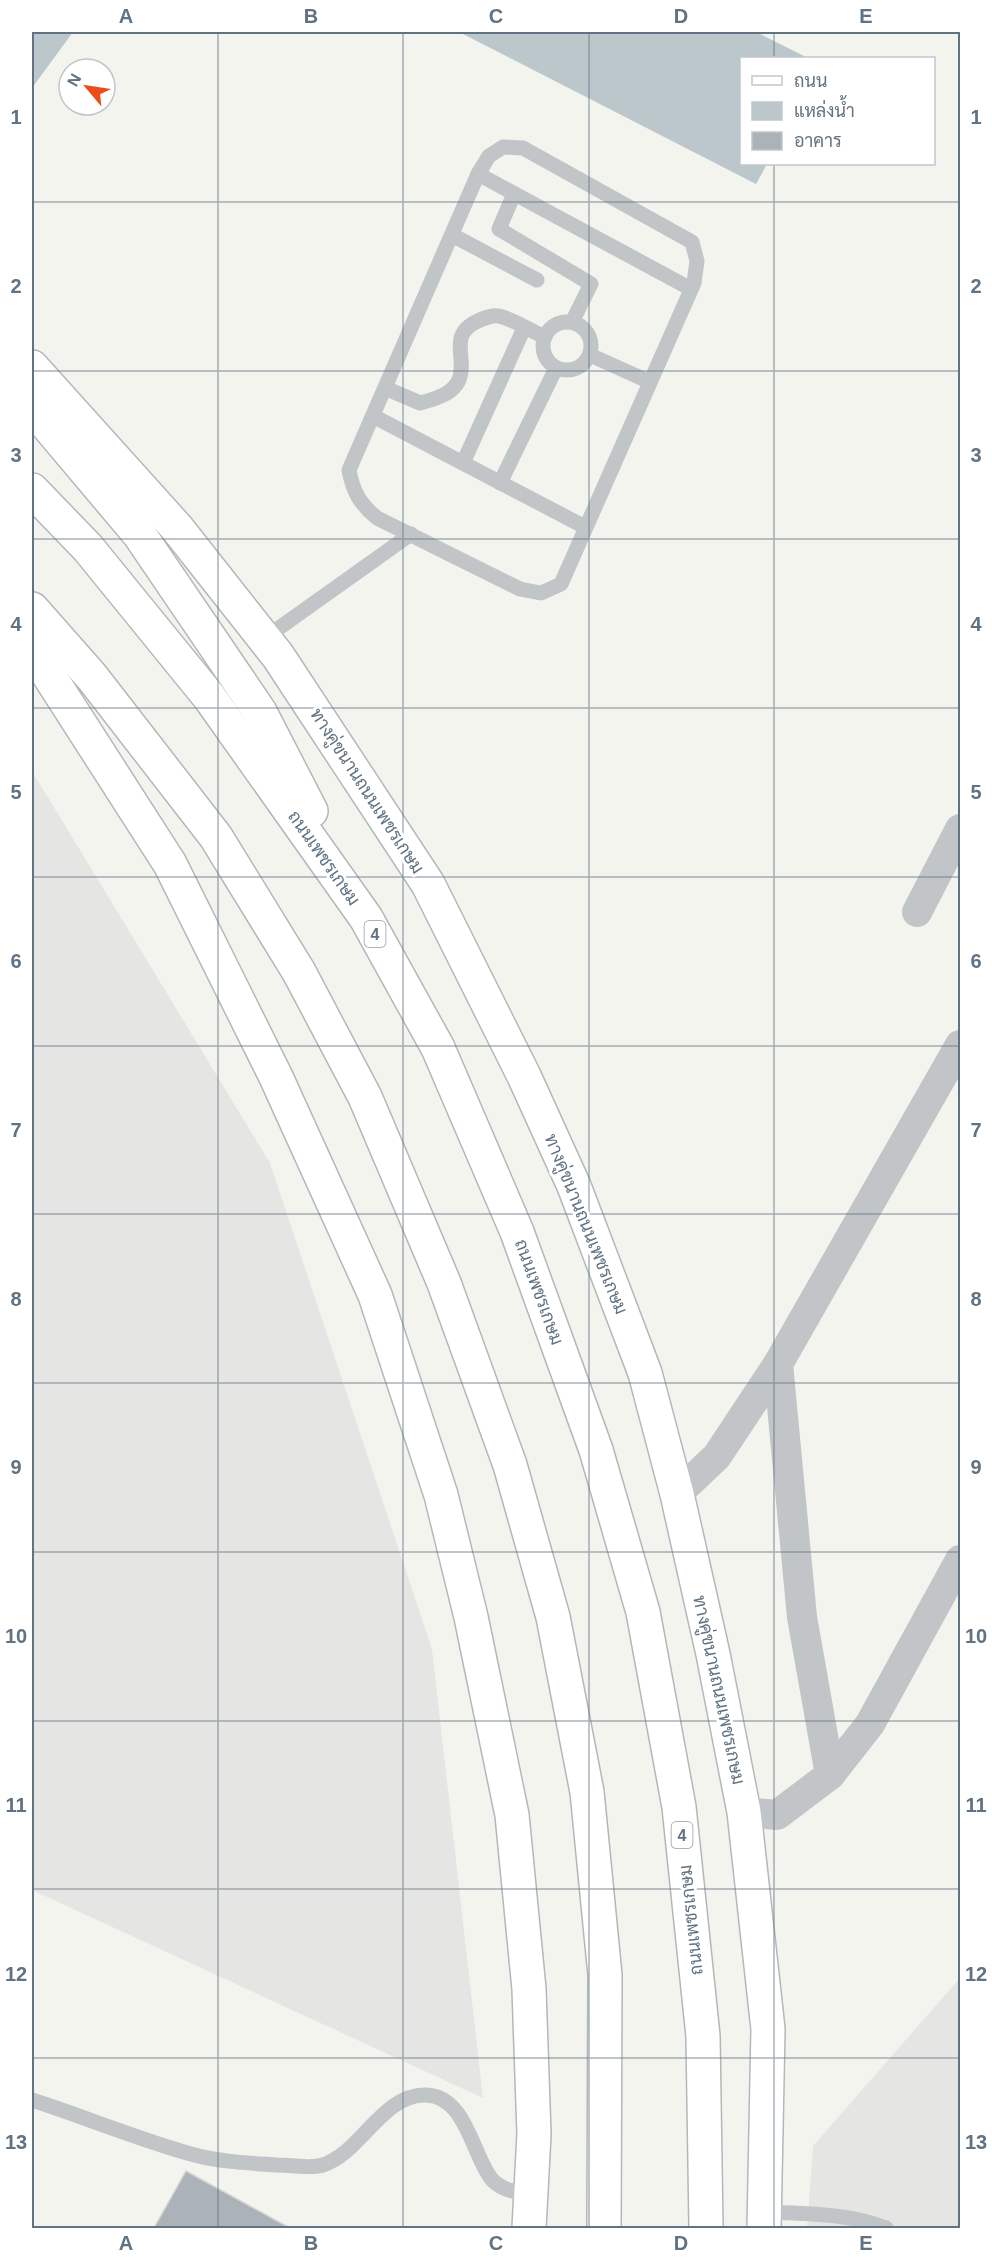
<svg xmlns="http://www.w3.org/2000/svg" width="992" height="2260" font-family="Arial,Sarabun,sans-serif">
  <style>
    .built { fill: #e5e6e3 }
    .water { fill: #bcc7cc }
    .building { fill: #abb3b8; stroke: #d5d5d3; stroke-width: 1.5 }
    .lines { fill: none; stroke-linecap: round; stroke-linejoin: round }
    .secondary-casing { stroke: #b3b8bd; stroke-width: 36 }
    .highway-casing { stroke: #b3b7ba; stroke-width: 36 }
    .lane { stroke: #c1c5c8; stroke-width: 15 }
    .street { stroke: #c1c5c8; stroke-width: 30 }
    .secondary { stroke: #fff; stroke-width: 33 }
    .highway { stroke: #fff; stroke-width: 33 }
    .grid { fill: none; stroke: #617382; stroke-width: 1.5; stroke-opacity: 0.55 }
    .labels { text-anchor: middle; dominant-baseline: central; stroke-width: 6; stroke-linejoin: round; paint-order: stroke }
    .shield { fill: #fff; stroke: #909da8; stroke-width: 1.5 }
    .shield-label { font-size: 16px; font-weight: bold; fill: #617382 }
    .street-label { font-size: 18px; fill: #617382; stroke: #fff }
    .neatline { fill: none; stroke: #617382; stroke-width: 2 }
    .grid-label { font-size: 20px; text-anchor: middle; font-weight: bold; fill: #617382 }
  </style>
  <rect width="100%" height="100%" fill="#f4f4ef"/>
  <g class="built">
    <polygon points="32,771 270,1163 432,1649 483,2098 32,1890"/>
    <polygon points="960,1978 960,2228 807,2228 813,2146"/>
  </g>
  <g class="water">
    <polygon points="32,32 73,32 32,88"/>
    <polygon points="459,32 756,32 808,58 742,58 742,164 767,164 756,184"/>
  </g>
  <polygon class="building" points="186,2171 290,2228 154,2228"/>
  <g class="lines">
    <defs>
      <g id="secondary">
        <polyline points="32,367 177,528 278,656 428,884 524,1076 574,1186 645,1373 677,1494 713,1654 744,1812 768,2029 764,2228"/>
        <polyline points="32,649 170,864 276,1077 375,1295 441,1495 471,1617 512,1815 529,1989 534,2134 529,2228"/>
      </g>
      <g id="highway">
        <polyline points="32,407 139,534 260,712 311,811"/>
        <polyline points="32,490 88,548 210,698 366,918 438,1048 517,1232 596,1450 643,1612 679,1807 703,2036 706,2228"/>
        <polyline points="32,609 92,677 216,837 299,972 365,1097 444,1283 510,1465 553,1617 587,1792 605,1975 604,2228"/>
      </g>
    </defs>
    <use href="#secondary" class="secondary-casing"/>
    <use href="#highway" class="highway-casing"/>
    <g class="lane">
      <path d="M503 147 523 148 692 242 697 261 694 283 561 584 541 593 520 589 377 518C360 504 353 492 349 470L478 174 489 156Z"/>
      <polyline points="478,174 691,289"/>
      <polyline points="514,194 499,229 591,284 572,322"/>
      <polyline points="452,235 537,280"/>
      <circle cx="567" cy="346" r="24"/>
      <polyline points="590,355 650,382"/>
      <path d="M385 388 420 403C434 399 452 395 459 380 468 357 446 334 480 320 484 318 493 315 498 316 510 317 532 332 545 337"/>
      <polyline points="373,416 585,527"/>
      <polyline points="463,463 524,328"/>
      <polyline points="500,483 556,368"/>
      <polyline points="265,638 411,534"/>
      <path d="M32 2100C85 2117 137 2139 191 2154 219 2162 248 2163 277 2165 291 2165 310 2169 323 2165 361 2153 382 2094 426 2095 465 2096 472 2152 490 2177 499 2190 517 2192 531 2196"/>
      <path d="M766 2212C806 2214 848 2213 886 2228"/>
    </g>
    <g class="street">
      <polyline points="917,912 960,829"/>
      <polyline points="778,1364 802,1617 830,1775"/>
      <polyline points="677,1494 717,1456 778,1364 960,1045"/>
      <polyline points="744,1812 777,1815 830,1775 870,1724 960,1560"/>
    </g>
    <use href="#secondary" class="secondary"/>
    <use href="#highway" class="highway"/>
  </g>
  <path class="grid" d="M218 32V2228M403 32V2228M589 32V2228M774 32V58M774 164V2228M32 202H960M32 371H960M32 539H960M32 708H960M32 877H960M32 1046H960M32 1214H960M32 1383H960M32 1552H960M32 1721H960M32 1889H960M32 2058H960"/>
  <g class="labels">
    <g class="shield">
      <rect x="364.5" y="921" width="21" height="26" rx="4.5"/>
      <rect x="671.5" y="1822" width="21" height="26" rx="4.5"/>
    </g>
    <g class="shield-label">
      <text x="375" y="934">4</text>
      <text x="682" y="1835">4</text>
    </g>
    <g class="street-label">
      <text transform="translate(367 791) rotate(57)">ทางคู่ขนานถนนเพชรเกษม</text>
      <text transform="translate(324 858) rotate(55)">ถนนเพชรเกษม</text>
      <text transform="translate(586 1224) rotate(68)">ทางคู่ขนานถนนเพชรเกษม</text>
      <text transform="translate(539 1292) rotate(70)">ถนนเพชรเกษม</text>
      <text transform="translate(719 1690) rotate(78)">ทางคู่ขนานถนนเพชรเกษม</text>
      <text transform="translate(691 1920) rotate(-96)">ถนนเพชรเกษม</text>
    </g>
  </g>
  <rect width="992" height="2260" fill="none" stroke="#ffffff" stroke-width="66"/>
  <rect x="740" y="57" width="195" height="108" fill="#ffffff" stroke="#c0c7cd" stroke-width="1.5"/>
  <rect x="752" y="76" width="30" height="9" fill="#ffffff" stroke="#c0c7cd" stroke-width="1.5"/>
  <text x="794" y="87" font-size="18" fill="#617382">ถนน</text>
  <rect x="752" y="102" width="30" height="18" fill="#bcc7cc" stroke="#c0c7cd" stroke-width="1.5"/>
  <text x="794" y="117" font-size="18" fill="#617382">แหล่งน้ำ</text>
  <rect x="752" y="132" width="30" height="18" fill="#abb3b8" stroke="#c0c7cd" stroke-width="1.5"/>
  <text x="794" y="147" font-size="18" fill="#617382">อาคาร</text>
  <g transform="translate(87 87) rotate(299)"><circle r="28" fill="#ffffff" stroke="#c0c7cd" stroke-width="1.5"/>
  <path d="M0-4.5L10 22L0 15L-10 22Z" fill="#ec4d18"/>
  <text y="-9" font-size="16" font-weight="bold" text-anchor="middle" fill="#617382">N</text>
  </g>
  <rect x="33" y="33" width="926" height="2194" class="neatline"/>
  <g class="grid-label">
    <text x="126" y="23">A</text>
    <text x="311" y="23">B</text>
    <text x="496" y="23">C</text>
    <text x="681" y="23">D</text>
    <text x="866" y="23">E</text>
    <text x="16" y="124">1</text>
    <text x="976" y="124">1</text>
    <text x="16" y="293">2</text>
    <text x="976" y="293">2</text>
    <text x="16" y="462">3</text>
    <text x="976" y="462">3</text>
    <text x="16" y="631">4</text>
    <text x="976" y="631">4</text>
    <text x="16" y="799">5</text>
    <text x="976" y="799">5</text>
    <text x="16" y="968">6</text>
    <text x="976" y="968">6</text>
    <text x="16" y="1137">7</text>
    <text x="976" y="1137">7</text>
    <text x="16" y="1306">8</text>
    <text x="976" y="1306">8</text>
    <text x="16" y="1474">9</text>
    <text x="976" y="1474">9</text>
    <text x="16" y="1643">10</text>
    <text x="976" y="1643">10</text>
    <text x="16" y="1812">11</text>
    <text x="976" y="1812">11</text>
    <text x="16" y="1981">12</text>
    <text x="976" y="1981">12</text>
    <text x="16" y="2149">13</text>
    <text x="976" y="2149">13</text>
    <text x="126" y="2250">A</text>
    <text x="311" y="2250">B</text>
    <text x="496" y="2250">C</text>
    <text x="681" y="2250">D</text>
    <text x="866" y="2250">E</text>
  </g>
</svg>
